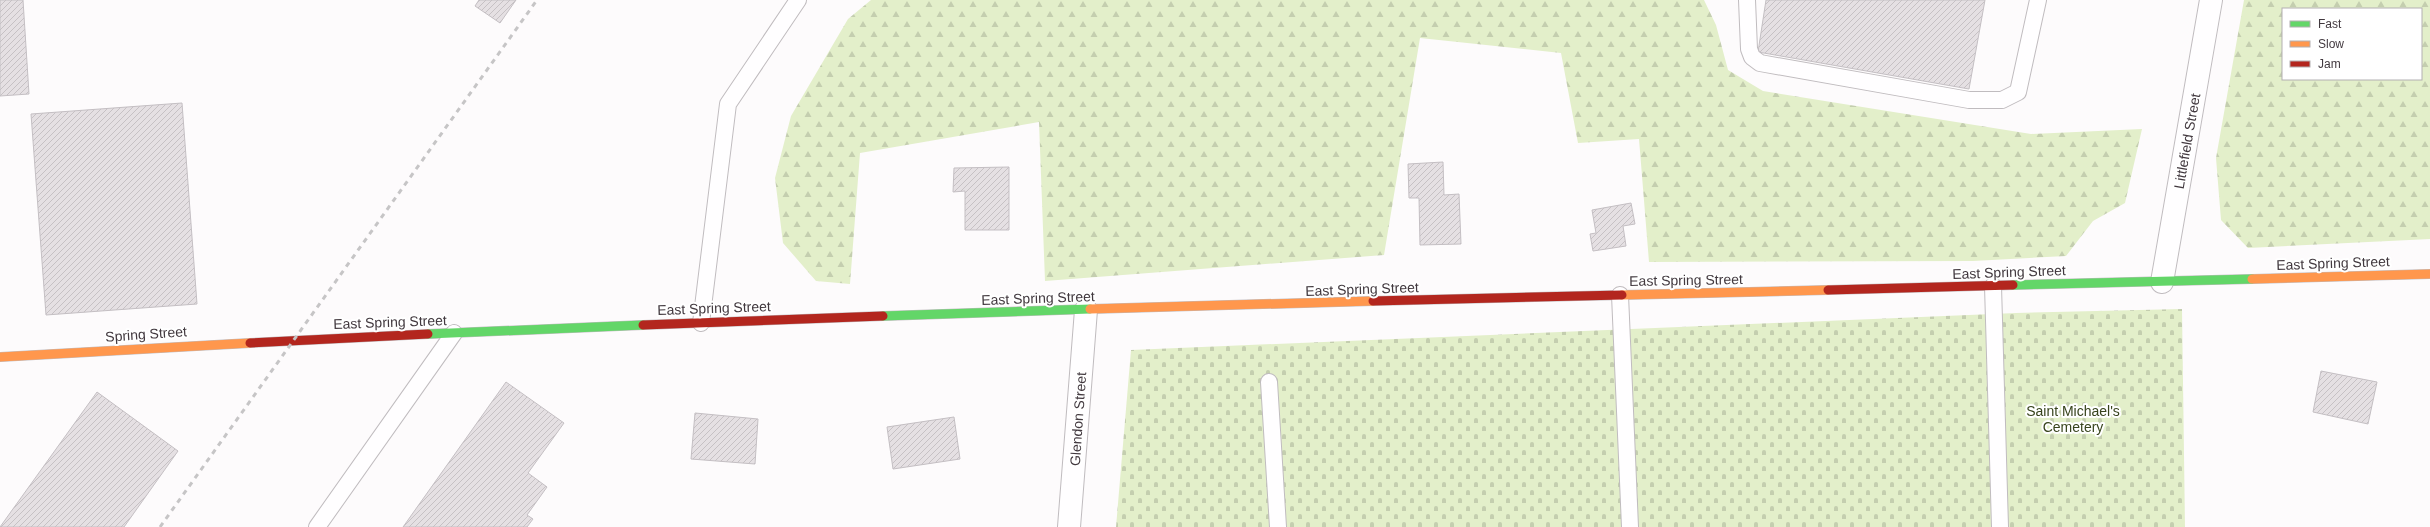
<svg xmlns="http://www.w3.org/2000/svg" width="2430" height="527" font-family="Arial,sans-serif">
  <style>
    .forest { fill: url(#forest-firs); fill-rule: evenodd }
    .cemetery { fill: url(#cemetery-stones) }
    .building { fill: url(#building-hatch); stroke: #c4bfc3 }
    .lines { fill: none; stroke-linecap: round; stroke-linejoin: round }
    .lane-casing { stroke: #c0bcbf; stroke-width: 18 }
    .street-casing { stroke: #c0bcbf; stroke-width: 24 }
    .fast-casing { stroke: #c0bcbf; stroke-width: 10 }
    .slow-casing { stroke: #c0bcbf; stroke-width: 10 }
    .jam-casing { stroke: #c0bcbf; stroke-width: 10 }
    .lane { stroke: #fffeff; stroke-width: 16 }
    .street { stroke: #fffeff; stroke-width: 22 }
    .fast { stroke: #63d668; stroke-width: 9 }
    .slow { stroke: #ff974d; stroke-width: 9 }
    .jam { stroke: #b3261e; stroke-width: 9 }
    .rail { stroke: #c6c5c6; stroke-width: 3; stroke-dasharray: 5 5; stroke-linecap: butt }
    .labels { text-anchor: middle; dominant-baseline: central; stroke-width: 4; stroke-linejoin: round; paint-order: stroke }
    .street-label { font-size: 14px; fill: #42393f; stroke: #fff }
    .park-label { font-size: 14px; fill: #38441d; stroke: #fff }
  </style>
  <defs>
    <pattern id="forest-firs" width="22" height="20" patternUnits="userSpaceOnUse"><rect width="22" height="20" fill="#e3efca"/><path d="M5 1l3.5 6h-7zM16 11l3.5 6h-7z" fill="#c4ceaf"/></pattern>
    <pattern id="cemetery-stones" width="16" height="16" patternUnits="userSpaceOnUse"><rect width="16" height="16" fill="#e3efca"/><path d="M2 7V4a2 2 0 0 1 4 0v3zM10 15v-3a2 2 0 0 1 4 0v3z" fill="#c4ceaf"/></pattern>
    <pattern id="building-hatch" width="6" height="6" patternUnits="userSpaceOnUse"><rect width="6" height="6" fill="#e5e0e3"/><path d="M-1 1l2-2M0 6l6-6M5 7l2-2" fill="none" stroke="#c6c1c4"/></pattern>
  </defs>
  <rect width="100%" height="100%" fill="#fdfbfc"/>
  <g class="forest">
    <polygon points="871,0 1704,0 1716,25 1728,70 1763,91 2031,134 2142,129 2125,203 2093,221 2066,256 1973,261 1649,262 1639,139 1578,143 1561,53 1420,38 1384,255 1045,281 1039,122 860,153 850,284 816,281 783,243 775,178 791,116 848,19"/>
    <path d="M2244 0H2430V239L2248 248 2221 220 2216 158ZM2283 9H2421V79H2283Z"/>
  </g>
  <polygon class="cemetery" points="2182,309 2185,527 1116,527 1131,350 2016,313"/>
  <g class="building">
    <polygon points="0,0 23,0 29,94 0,96"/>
    <polygon points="479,0 516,0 500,23 475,6"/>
    <polygon points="1766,0 1985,0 1969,89 1758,52"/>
    <polygon points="182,103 197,304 46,315 31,114"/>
    <polygon points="1443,162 1444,195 1459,194 1461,244 1420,245 1419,198 1409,198 1408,164"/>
    <polygon points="1009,167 1009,230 965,230 965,191 953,192 954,168"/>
    <polygon points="1631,203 1635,224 1623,226 1626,246 1593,251 1590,234 1596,233 1592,210"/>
    <polygon points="2321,371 2377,382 2368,424 2313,412"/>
    <polygon points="506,382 564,423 528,473 547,487 527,515 533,519 527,527 403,527"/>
    <polygon points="97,392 178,451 124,527 0,527"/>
    <polygon points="695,413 758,419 755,464 691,459"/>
    <polygon points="954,417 960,459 893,469 887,427"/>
  </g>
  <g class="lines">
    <defs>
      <g id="lane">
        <polyline points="1747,0 1749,49 1752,57 1760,63 1969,100 2002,100 2018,92 2038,0"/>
        <polyline points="1993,286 2000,527"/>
        <polyline points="1620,295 1630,527"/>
        <polyline points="701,323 728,104 798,0"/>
        <polyline points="1269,382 1278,527"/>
        <polyline points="317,527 454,333"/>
      </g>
      <g id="street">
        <polyline points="2162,282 2211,0"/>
        <polyline points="1069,527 1086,310"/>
      </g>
      <g id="fast">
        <polyline points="2013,285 2252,279"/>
        <polyline points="883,316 1090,309"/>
        <polyline points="428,334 643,325"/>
      </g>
      <g id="slow">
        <polyline points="2252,279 2430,274"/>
        <polyline points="1622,295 1828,290"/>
        <polyline points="1090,309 1373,301"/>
        <polyline points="0,357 250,343"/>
      </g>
      <g id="jam">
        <polyline points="1828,290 2013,285"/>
        <polyline points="1373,301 1622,295"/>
        <polyline points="643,325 883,316"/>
        <polyline points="250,343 428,334"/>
      </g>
    </defs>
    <use href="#lane" class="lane-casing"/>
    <use href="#street" class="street-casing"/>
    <use href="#fast" class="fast-casing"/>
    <use href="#slow" class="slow-casing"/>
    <use href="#jam" class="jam-casing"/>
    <use href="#lane" class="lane"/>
    <use href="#street" class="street"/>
    <use href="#fast" class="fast"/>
    <use href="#slow" class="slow"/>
    <use href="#jam" class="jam"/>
    <polyline class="rail" points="160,527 537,0"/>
  </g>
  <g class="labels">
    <g class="street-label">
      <text transform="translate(2187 141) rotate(-80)">Littlefield Street</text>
      <text transform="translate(2333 263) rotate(-2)">East Spring Street</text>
      <text transform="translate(2009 272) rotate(-2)">East Spring Street</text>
      <text transform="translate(1686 280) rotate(-1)">East Spring Street</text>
      <text transform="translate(1362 289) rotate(-2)">East Spring Street</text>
      <text transform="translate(1038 298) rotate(-2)">East Spring Street</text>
      <text transform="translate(714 308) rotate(-2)">East Spring Street</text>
      <text transform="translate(390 322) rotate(-2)">East Spring Street</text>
      <text transform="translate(146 334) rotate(-4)">Spring Street</text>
      <text transform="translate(1078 419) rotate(-86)">Glendon Street</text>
    </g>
    <g class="park-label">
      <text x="2073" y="411">Saint Michael's<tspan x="2073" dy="16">Cemetery</tspan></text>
    </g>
  </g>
  <rect x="2282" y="8" width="140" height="72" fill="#ffffff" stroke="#b3b0b2"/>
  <rect x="2290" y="21" width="20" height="6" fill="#63d668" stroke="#b3b0b2"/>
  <text x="2318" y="28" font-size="12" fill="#42393f">Fast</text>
  <rect x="2290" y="41" width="20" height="6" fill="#ff974d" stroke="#b3b0b2"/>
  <text x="2318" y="48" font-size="12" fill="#42393f">Slow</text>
  <rect x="2290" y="61" width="20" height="6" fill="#b3261e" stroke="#b3b0b2"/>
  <text x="2318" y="68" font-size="12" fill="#42393f">Jam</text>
</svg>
